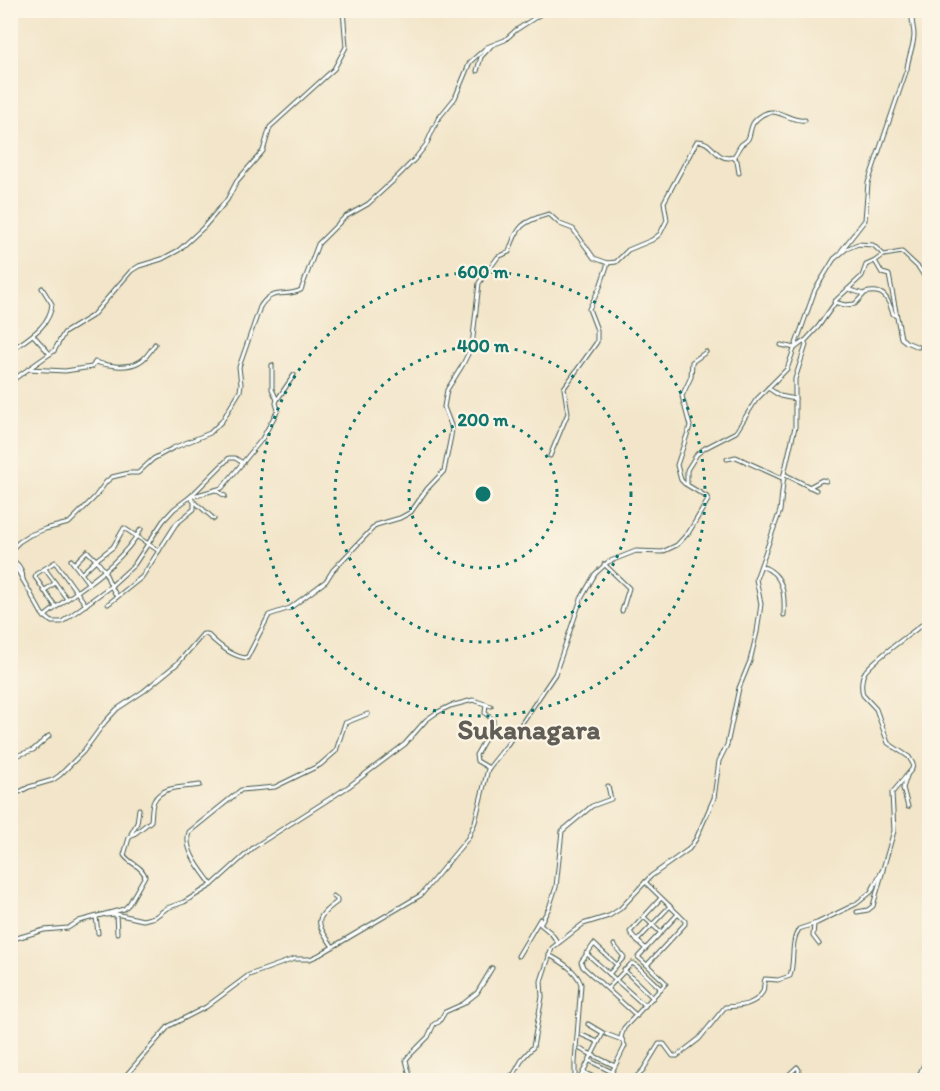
<svg xmlns="http://www.w3.org/2000/svg" width="940" height="1091" font-family="Itim,sans-serif">
  <style>
    .lines { fill: none; stroke-linecap: round; stroke-linejoin: round }
    .minor-casing { stroke: #3f564a; stroke-width: 5 }
    .minor { stroke: #fff; stroke-width: 3 }
    .ring { fill: none; stroke: #0f766e; stroke-width: 3; stroke-dasharray: 3 6 }
    .labels { text-anchor: middle; dominant-baseline: central; stroke-width: 4.5; stroke-linejoin: round; paint-order: stroke }
    .quarter-label { font-size: 28px; font-weight: bold; fill: #615e58; stroke: #fcf5e5 }
    .centre { fill: #0f766e; stroke: #fcf5e5; stroke-width: 3 }
    .ring-label { font-size: 18px; text-anchor: middle; font-weight: bold; fill: #0f766e; stroke: #fcf5e5; stroke-width: 4.5; stroke-linejoin: round; paint-order: stroke }
  </style>
  <rect width="100%" height="100%" fill="#fcf5e5"/>
  <filter id="ink" filterUnits="userSpaceOnUse"><feTurbulence type="fractalNoise" baseFrequency=".0167" numOctaves="2"/><feDisplacementMap in="SourceGraphic" scale="12" xChannelSelector="R" yChannelSelector="G"/><feConvolveMatrix kernelMatrix="1 2 1 2 8 2 1 2 1" color-interpolation-filters="sRGB"/></filter>
  <filter id="wash" filterUnits="userSpaceOnUse"><feTurbulence type="fractalNoise" baseFrequency=".008" numOctaves="4" result="noise"/><feDisplacementMap in="SourceGraphic" scale="24" xChannelSelector="R" yChannelSelector="G"/><feGaussianBlur stdDeviation="1.35" result="paint"/><feColorMatrix in="noise" values="0 0 0 0 0 0 0 0 0 0 0 0 0 0 0 0 0 1.4 0 .05"/><feComposite in="paint" operator="in"/></filter>
  <g filter="url(#wash)">
    <rect width="100%" height="100%" fill="#f2e5c9"/>
  </g>
  <g filter="url(#ink)">
    <g class="lines">
      <defs>
        <g id="minor">
          <polyline points="10,16 20,10"/>
          <polyline points="10,43 11,44"/>
          <polyline points="477,71 481,57 491,46"/>
          <polyline points="733,157 737,161 739,173"/>
          <path d="M841 251 865 220 868 183 907 69C908 57 914 46 914 35 914 26 910 20 913 10"/>
          <polyline points="883,255 875,261 882,273 889,275 901,338 906,342 918,347"/>
          <path d="M875 261 866 265 862 276 834 302 845 305 855 304 865 293C884 288 888 298 893 314L896 316"/>
          <polyline points="848,289 863,294"/>
          <polyline points="33,335 50,354"/>
          <polyline points="805,341 818,327 835,303"/>
          <path d="M10 351C28 338 50 327 52 304L42 288"/>
          <path d="M29 369 65 371 92 367 95 362C107 366 127 369 139 362 146 359 151 350 155 344"/>
          <polyline points="10,371 15,378"/>
          <polyline points="10,382 54,351 64,333 92,316 131,271 139,266 162,259 179,250 203,228 227,200 237,181 263,151 270,127 334,69 346,47 343,10"/>
          <polyline points="768,388 780,396 795,399"/>
          <polyline points="277,400 294,375"/>
          <polyline points="550,456 568,413 564,388 597,342 597,330 589,309 600,287 608,263"/>
          <polyline points="727,459 736,457 784,479"/>
          <polyline points="784,474 816,490"/>
          <polyline points="685,484 681,480 677,465 690,426 682,396 691,377 692,362 706,352"/>
          <polyline points="809,487 822,480 826,481"/>
          <polyline points="216,490 225,496"/>
          <polyline points="196,503 214,519"/>
          <path d="M10 551 19 542 30 535 45 529 69 523 95 497 106 482 112 477 129 473H138L153 459 173 448 210 433 222 421 240 391 241 384 239 367 260 307C272 287 285 298 301 290L318 244 345 217 368 204 392 182 414 160 426 145 438 119 455 98 470 62 487 47 505 40 516 30 547 10"/>
          <polyline points="71,560 89,584"/>
          <polyline points="13,562 42,614 52,622 62,622 111,586 117,597 142,577 176,524 194,509 194,502 190,497 229,458 235,458 243,463"/>
          <path d="M10 563 15 562C21 567 23 572 23 580"/>
          <polyline points="74,564 87,551 96,560 113,547 124,528 159,551"/>
          <polyline points="604,564 629,588 622,611"/>
          <path d="M761 566C784 574 785 593 784 615"/>
          <polyline points="45,569 67,599"/>
          <polyline points="82,573 96,560 104,570 111,586 134,565 163,521 174,509 190,497 222,488 262,439 278,410 276,403 277,400 272,389 272,365"/>
          <polyline points="44,591 55,583"/>
          <polyline points="108,604 117,597"/>
          <polyline points="56,607 35,577 36,574 55,562 86,605"/>
          <path d="M44 617C77 589 119 568 141 529"/>
          <polyline points="486,704 485,713 493,720 493,725 476,755 477,761 489,768"/>
          <polyline points="10,758 33,750 49,736"/>
          <polyline points="907,776 903,788 908,807"/>
          <path d="M10 797 29 787 53 780 60 775 83 752 105 722 117 709 144 691 178 663 203 634H207C217 644 233 657 247 658L269 615 290 608 326 581 333 570 376 525 400 518 411 512 427 489 444 471 451 436 452 428 444 407 447 390 462 366 472 346 479 283 498 257 509 252C517 226 523 221 549 214L560 224 573 229 594 258 608 263 616 262 628 250 652 240 660 234 667 220 664 202 697 141C712 140 714 158 729 158 737 157 736 151 741 145 742 144 747 141 748 139 751 134 750 127 754 122 774 99 787 123 805 120"/>
          <polyline points="131,834 137,823 139,809"/>
          <polyline points="645,882 678,914 638,957 647,965"/>
          <path d="M212 885C202 871 183 850 189 832L241 790 275 787 320 765 336 751 345 723 368 714"/>
          <path d="M333 896 337 899V902C312 920 317 923 333 947"/>
          <polyline points="857,912 868,910 873,906 883,870"/>
          <polyline points="116,914 117,933"/>
          <polyline points="106,915 116,914 143,920 155,917 167,908 184,902 212,885 254,847 348,787 405,744 426,720 436,713 450,706 473,700 491,706"/>
          <polyline points="96,917 98,933"/>
          <polyline points="644,917 661,933"/>
          <polyline points="814,924 813,936 819,944"/>
          <path d="M10 940 44 930 68 928 79 921 124 909 129 904 145 876C142 866 130 864 124 855L129 838 151 821C152 815 151 807 154 801 162 785 185 788 200 785"/>
          <polyline points="637,941 630,932 661,898"/>
          <polyline points="558,943 551,933 540,924 549,908 556,887 562,831 592,806 611,799 608,786"/>
          <polyline points="645,948 637,941 670,906"/>
          <polyline points="586,953 645,1006"/>
          <path d="M549 955C562 962 576 970 581 984L575 1062V1080"/>
          <polyline points="518,956 540,919"/>
          <polyline points="617,965 594,944 581,962 583,967 637,1016"/>
          <polyline points="624,970 653,998"/>
          <polyline points="609,974 624,957 614,945"/>
          <polyline points="608,988 632,963 637,966 661,989"/>
          <polyline points="606,1034 622,1040"/>
          <polyline points="582,1035 598,1042"/>
          <polyline points="580,1049 615,1066"/>
          <polyline points="590,1061 612,1072"/>
          <polyline points="583,1072 600,1080"/>
          <polyline points="122,1080 169,1026 206,1007 249,975 294,959 310,959 319,955 421,895 468,838 475,822 488,769 507,745 555,674 581,599 595,574 608,562 636,551 662,552 677,545 689,532 708,500 707,497 687,485 687,470 697,454 705,448 736,432 756,400 787,369 815,290 834,259 846,249 858,244 873,245 884,255 902,252 919,268 930,286"/>
          <polyline points="411,1080 406,1060 408,1057 428,1037 434,1024 439,1022 445,1012 463,1004 477,993 492,968"/>
          <polyline points="502,1080 514,1074 523,1058 533,1047 542,997 541,981 552,948 583,924 609,916 620,909 651,876 689,849 696,839 714,798 719,761 727,745 739,688 750,661 757,632 761,604 756,579 780,511 784,474 795,427 795,379 806,345 804,341 795,348 781,345"/>
          <polyline points="579,1080 603,1033 588,1024"/>
          <polyline points="608,1080 625,1046 621,1037 624,1028 666,983 647,965 685,924 685,921 678,914"/>
          <path d="M633 1080 643 1070 659 1044H664L673 1056H677L699 1039 725 1007C738 1006 754 1006 762 993 765 989 763 983 765 979L778 980 790 976C795 961 790 942 799 929L817 923 856 904 871 892 883 869 894 831 892 793 912 769 913 764 909 757 888 743 876 709 863 695C861 688 861 678 865 672 873 659 915 631 928 620"/>
          <polyline points="783,1080 797,1067 799,1070 797,1080"/>
          <polyline points="917,1080 930,1051"/>
        </g>
      </defs>
      <use href="#minor" class="minor-casing"/>
      <use href="#minor" class="minor"/>
    </g>
  </g>
  <g class="ring">
    <circle cx="483" cy="494" r="74"/>
    <circle cx="483" cy="494" r="148"/>
    <circle cx="483" cy="494" r="222"/>
  </g>
  <g class="labels">
    <g class="quarter-label">
      <text x="529" y="729">Sukanagara</text>
    </g>
  </g>
  <circle cx="483" cy="494" r="9" class="centre"/>
  <g class="ring-label">
    <text x="483" y="278">600 m</text>
    <text x="483" y="352">400 m</text>
    <text x="483" y="426">200 m</text>
  </g>
  <rect width="940" height="1091" fill="none" stroke="#fcf5e5" stroke-width="36"/>
</svg>
